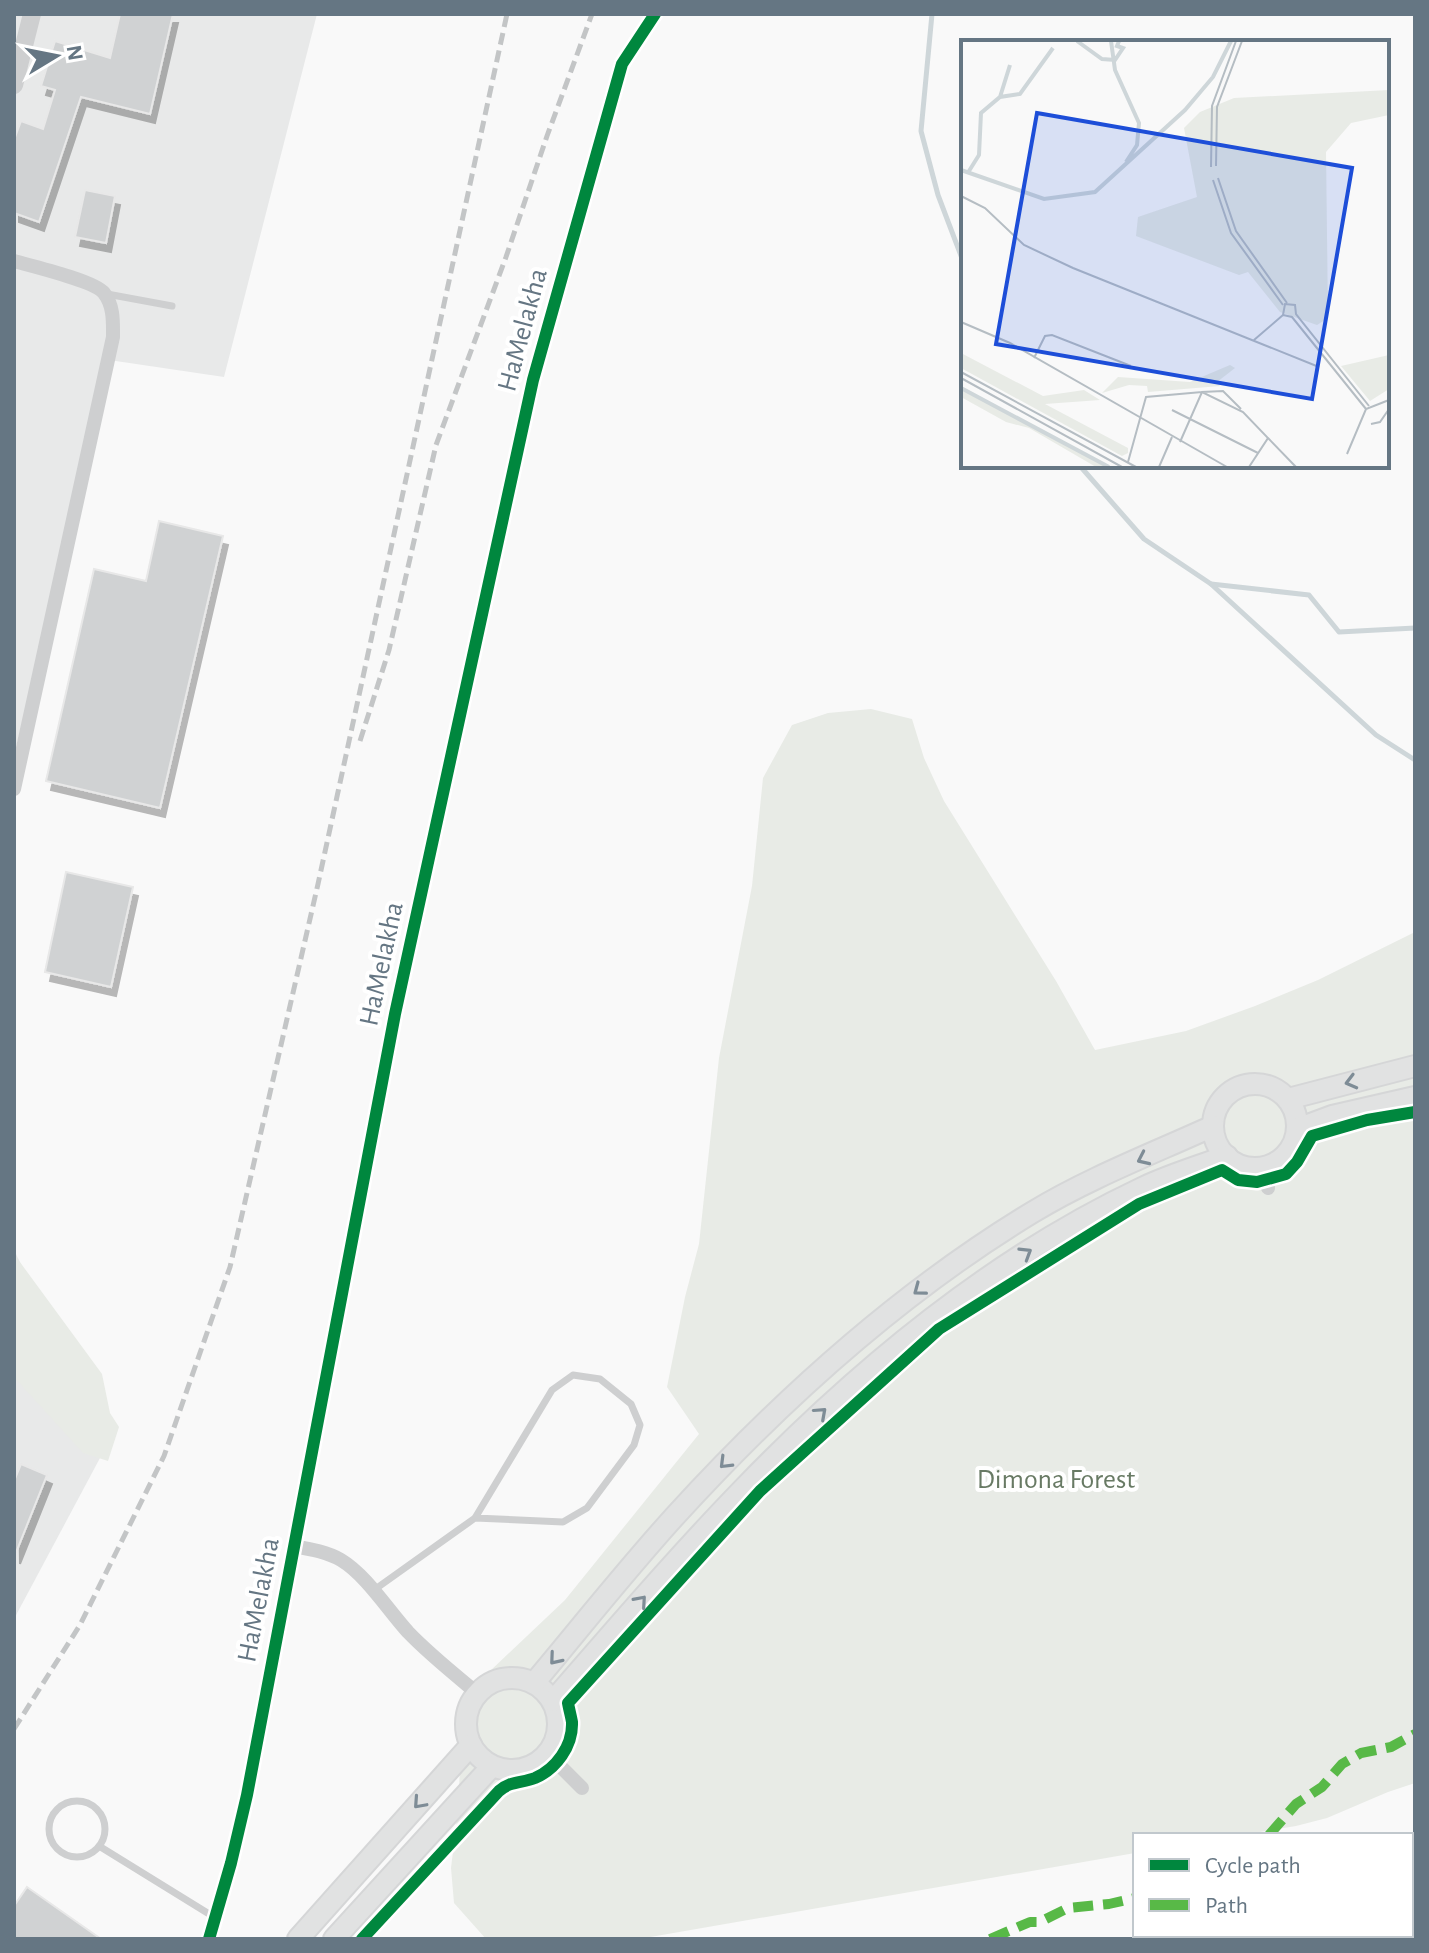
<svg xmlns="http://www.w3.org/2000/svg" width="1429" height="1953" font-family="'Alegreya Sans',sans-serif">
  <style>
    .built { fill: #e8e9e9 }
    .green { fill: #e8ebe6 }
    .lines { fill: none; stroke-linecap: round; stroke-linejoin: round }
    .stream { stroke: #ced6d9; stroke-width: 5 }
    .building { fill: #d0d2d3; stroke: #e8e8e8; stroke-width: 2; filter: url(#shadow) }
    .secondary-casing { stroke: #d5d6d7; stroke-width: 24 }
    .service { stroke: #cecfd0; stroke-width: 7 }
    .minor { stroke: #cecfd0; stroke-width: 14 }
    .tertiary { stroke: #cecfd0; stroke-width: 18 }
    .secondary { stroke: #e1e2e2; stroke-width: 20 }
    .rail { stroke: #c3c5c6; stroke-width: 5; stroke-dasharray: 12 6; stroke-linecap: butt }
    .quiet { stroke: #58b947; stroke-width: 10; stroke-dasharray: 20 10; stroke-linecap: butt }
    .cycleway-casing { stroke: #fff; stroke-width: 17 }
    .cycleway { stroke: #00873e; stroke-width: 12 }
    .oneway { stroke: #7e8c96 }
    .labels { text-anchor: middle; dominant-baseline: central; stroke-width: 8; stroke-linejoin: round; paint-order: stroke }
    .street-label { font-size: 28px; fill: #657683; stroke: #fff }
    .park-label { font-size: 28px; fill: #687a64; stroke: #fff }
    .inset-river { fill: none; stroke: #ced6d9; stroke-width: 4 }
    .inset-road { fill: none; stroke: #b5bdc3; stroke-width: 2 }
    .view { fill: #1d4ed8; fill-opacity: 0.15; stroke: #1d4ed8; stroke-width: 4 }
    .inset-edge { fill: none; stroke: #657683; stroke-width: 4 }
  </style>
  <defs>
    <filter id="shadow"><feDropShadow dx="5" dy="9" stdDeviation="0" flood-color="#0004"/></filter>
  </defs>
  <rect width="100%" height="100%" fill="#f9f9f9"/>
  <g class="built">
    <polygon points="14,14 317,14 224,377 109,360 14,756"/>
    <polygon points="14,1250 108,1443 14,1619"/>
  </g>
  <g class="green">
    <polygon points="871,709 912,719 924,758 944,801 1056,981 1095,1050 1186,1031 1255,1006 1318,980 1415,932 1415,1783 1388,1792 1327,1818 1296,1826 1242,1835 1135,1835 1135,1853 639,1939 486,1939 454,1903 451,1868 458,1810 460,1767 489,1672 565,1600 699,1434 667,1387 685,1297 699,1244 719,1058 752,886 763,778 792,725 828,713"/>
    <polygon points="14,1254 102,1374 110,1413 119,1427 108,1461 83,1453 14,1377"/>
  </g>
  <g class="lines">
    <g class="stream">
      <polyline points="932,14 921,131 938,195 963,261"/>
      <polyline points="1080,466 1144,539 1211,584 1376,735 1415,760"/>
      <polyline points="1211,584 1309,595 1339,632 1415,628"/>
    </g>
  </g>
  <g class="building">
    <polygon points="120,14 173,14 150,114 81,97 39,222 14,213 14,140 21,121 43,129 55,90 41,86 55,41 110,58"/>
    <polygon points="85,190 115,196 106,243 75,237"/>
    <polygon points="159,521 223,536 160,808 46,781 94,569 146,581"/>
    <polygon points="66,872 133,887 111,987 45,972"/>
    <polygon points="21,1464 47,1475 15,1555 14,1481"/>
    <polygon points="27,1887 101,1939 14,1939 14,1906"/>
  </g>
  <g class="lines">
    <defs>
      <g id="secondary">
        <circle cx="1255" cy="1126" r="42"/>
        <polyline points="1288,1099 1415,1066"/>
        <polyline points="1297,1129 1332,1116 1415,1097"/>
        <circle cx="512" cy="1724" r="46"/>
        <path d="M534 1683C581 1627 626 1570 675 1516 780 1401 899 1293 1033 1212 1089 1178 1154 1153 1213 1126"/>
        <path d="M553 1701C615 1630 677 1557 743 1489 858 1370 991 1259 1142 1188 1169 1175 1199 1166 1227 1156"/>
        <polyline points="298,1939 471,1745"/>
        <polyline points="334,1939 492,1766"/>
      </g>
    </defs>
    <use href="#secondary" class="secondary-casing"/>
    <g class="service">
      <polyline points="107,294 172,306"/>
      <polyline points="374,1590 475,1518 552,1390 573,1375 600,1379 631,1404 640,1425 634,1445 587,1508 563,1522 475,1518"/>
      <circle cx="77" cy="1829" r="28"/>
      <polyline points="99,1846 214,1917"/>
    </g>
    <g class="minor">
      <path d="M14 261C32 266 95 281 104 293 114 306 113 322 113 337L14 789"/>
      <polyline points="1262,1167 1268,1188"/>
      <path d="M294 1546C310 1549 327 1552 341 1560 366 1575 388 1610 408 1632 429 1654 453 1673 477 1693"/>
      <polyline points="548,1754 582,1788"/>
      <polyline points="209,1939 231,1863 247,1795 395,1014 533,380 622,64 655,14"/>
    </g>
    <polyline class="tertiary" points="14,85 32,14"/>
    <use href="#secondary" class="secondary"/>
    <g class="rail">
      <polyline points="360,741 389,650 436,445 506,257 547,136 592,14"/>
      <polyline points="14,1729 80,1625 164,1456 230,1267 318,884 507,14"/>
    </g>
    <g class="quiet">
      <polyline points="1269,1835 1296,1804 1322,1787 1342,1764 1361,1753 1391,1747 1415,1734"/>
      <polyline points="990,1939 1030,1922 1040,1922 1068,1908 1109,1904 1135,1898"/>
    </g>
    <defs>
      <g id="cycleway">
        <polyline points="209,1939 231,1863 247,1795 395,1014 533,380 622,64 655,14"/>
        <path d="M362 1939 499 1791C510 1781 522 1783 535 1778 556 1769 573 1746 572 1722 571 1716 569 1709 568 1703L760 1491 939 1329 1139 1204 1222 1170 1238 1180 1257 1182 1286 1174 1297 1162 1312 1136 1367 1120 1415 1112"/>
      </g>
    </defs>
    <use href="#cycleway" class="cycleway-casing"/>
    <use href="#cycleway" class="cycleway"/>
  </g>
  <defs><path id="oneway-chevron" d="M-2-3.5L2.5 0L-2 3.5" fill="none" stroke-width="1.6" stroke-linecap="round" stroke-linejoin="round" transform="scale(2)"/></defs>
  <g class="oneway">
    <use href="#oneway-chevron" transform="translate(1351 1082) rotate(165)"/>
    <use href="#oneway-chevron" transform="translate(1143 1159) rotate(155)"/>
    <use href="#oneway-chevron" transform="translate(1026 1253) rotate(-32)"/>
    <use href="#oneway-chevron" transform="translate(919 1290) rotate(143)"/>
    <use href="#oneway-chevron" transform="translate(821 1413) rotate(-42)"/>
    <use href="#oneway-chevron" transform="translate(725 1463) rotate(135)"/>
    <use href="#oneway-chevron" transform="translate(641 1601) rotate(-49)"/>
    <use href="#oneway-chevron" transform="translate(555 1659) rotate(130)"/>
    <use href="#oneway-chevron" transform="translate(419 1803) rotate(132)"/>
  </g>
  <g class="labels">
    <g class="street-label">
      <text transform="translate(523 330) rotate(-75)">HaMelakha</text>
      <text transform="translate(382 964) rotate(-78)">HaMelakha</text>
      <text transform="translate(259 1600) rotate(-79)">HaMelakha</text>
    </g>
    <g class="park-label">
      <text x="1056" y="1480">Dimona Forest</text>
    </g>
  </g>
  <g transform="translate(961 40)">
    <rect width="428" height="428" fill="#f9f9f9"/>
    <path d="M428 50V75L390 83 365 112 367 278 356 285 319 272 287 232 278 235 175 196 177 177 236 157 223 88 239 72 273 58ZM0 313 82 356 123 350 139 360 84 364 167 408V413L161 416 0 328ZM428 315V349L409 361 380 326ZM269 325 274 328 256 342 259 346 187 352 186 346 168 345 141 353 157 337 229 342ZM0 346 147 427H135L68 388 45 382 0 357Z" fill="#e8ebe6"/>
    <path class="inset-river" d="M116 1 141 19 154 20 162 8 156 6 158 1M150 1 154 30 178 83 176 105 165 122M39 57 49 25M0 130 83 159 134 152 224 70 252 37 270 1M8 131 18 115 20 73 39 57 59 54 92 8M0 348 148 427"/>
    <path class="inset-road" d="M255 126 256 67 281 1M250 127 251 66 275 1M257 138 275 191 326 263M252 140 270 193 322 265M0 156 24 168 63 205 112 228 358 327M0 282 49 303 266 427M293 300 322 275M73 318 84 296 91 295 170 326M0 332 175 427M0 338 161 427M405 369 331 277 322 275 324 264 334 265 335 274 408 366M211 370 297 413M410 384 419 382 428 369M307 398 335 427M219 402 241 352 262 351 280 369M386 414 405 369 428 360M167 422 185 357 241 352 282 372 307 398 288 427M198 427 211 397"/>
    <path class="view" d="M76 73 391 128 351 359 35 304Z"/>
    <rect width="428" height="428" class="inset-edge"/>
  </g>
  <rect width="1429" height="1953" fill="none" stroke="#657683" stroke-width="32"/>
  <rect x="1133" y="1833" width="280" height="104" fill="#ffffff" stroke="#c1c8cd" stroke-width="2"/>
  <rect x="1149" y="1859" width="40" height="12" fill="#00873e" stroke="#c1c8cd" stroke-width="2"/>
  <text x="1205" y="1873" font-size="24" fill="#657683">Cycle path</text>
  <rect x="1149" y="1899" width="40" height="12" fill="#58b947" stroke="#c1c8cd" stroke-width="2"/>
  <text x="1205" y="1913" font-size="24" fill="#657683">Path</text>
  <g transform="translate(56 56) rotate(80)" stroke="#ffffff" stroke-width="6" paint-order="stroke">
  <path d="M0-6L14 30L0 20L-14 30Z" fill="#657683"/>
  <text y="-12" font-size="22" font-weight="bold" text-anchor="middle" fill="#657683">N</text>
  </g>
</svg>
